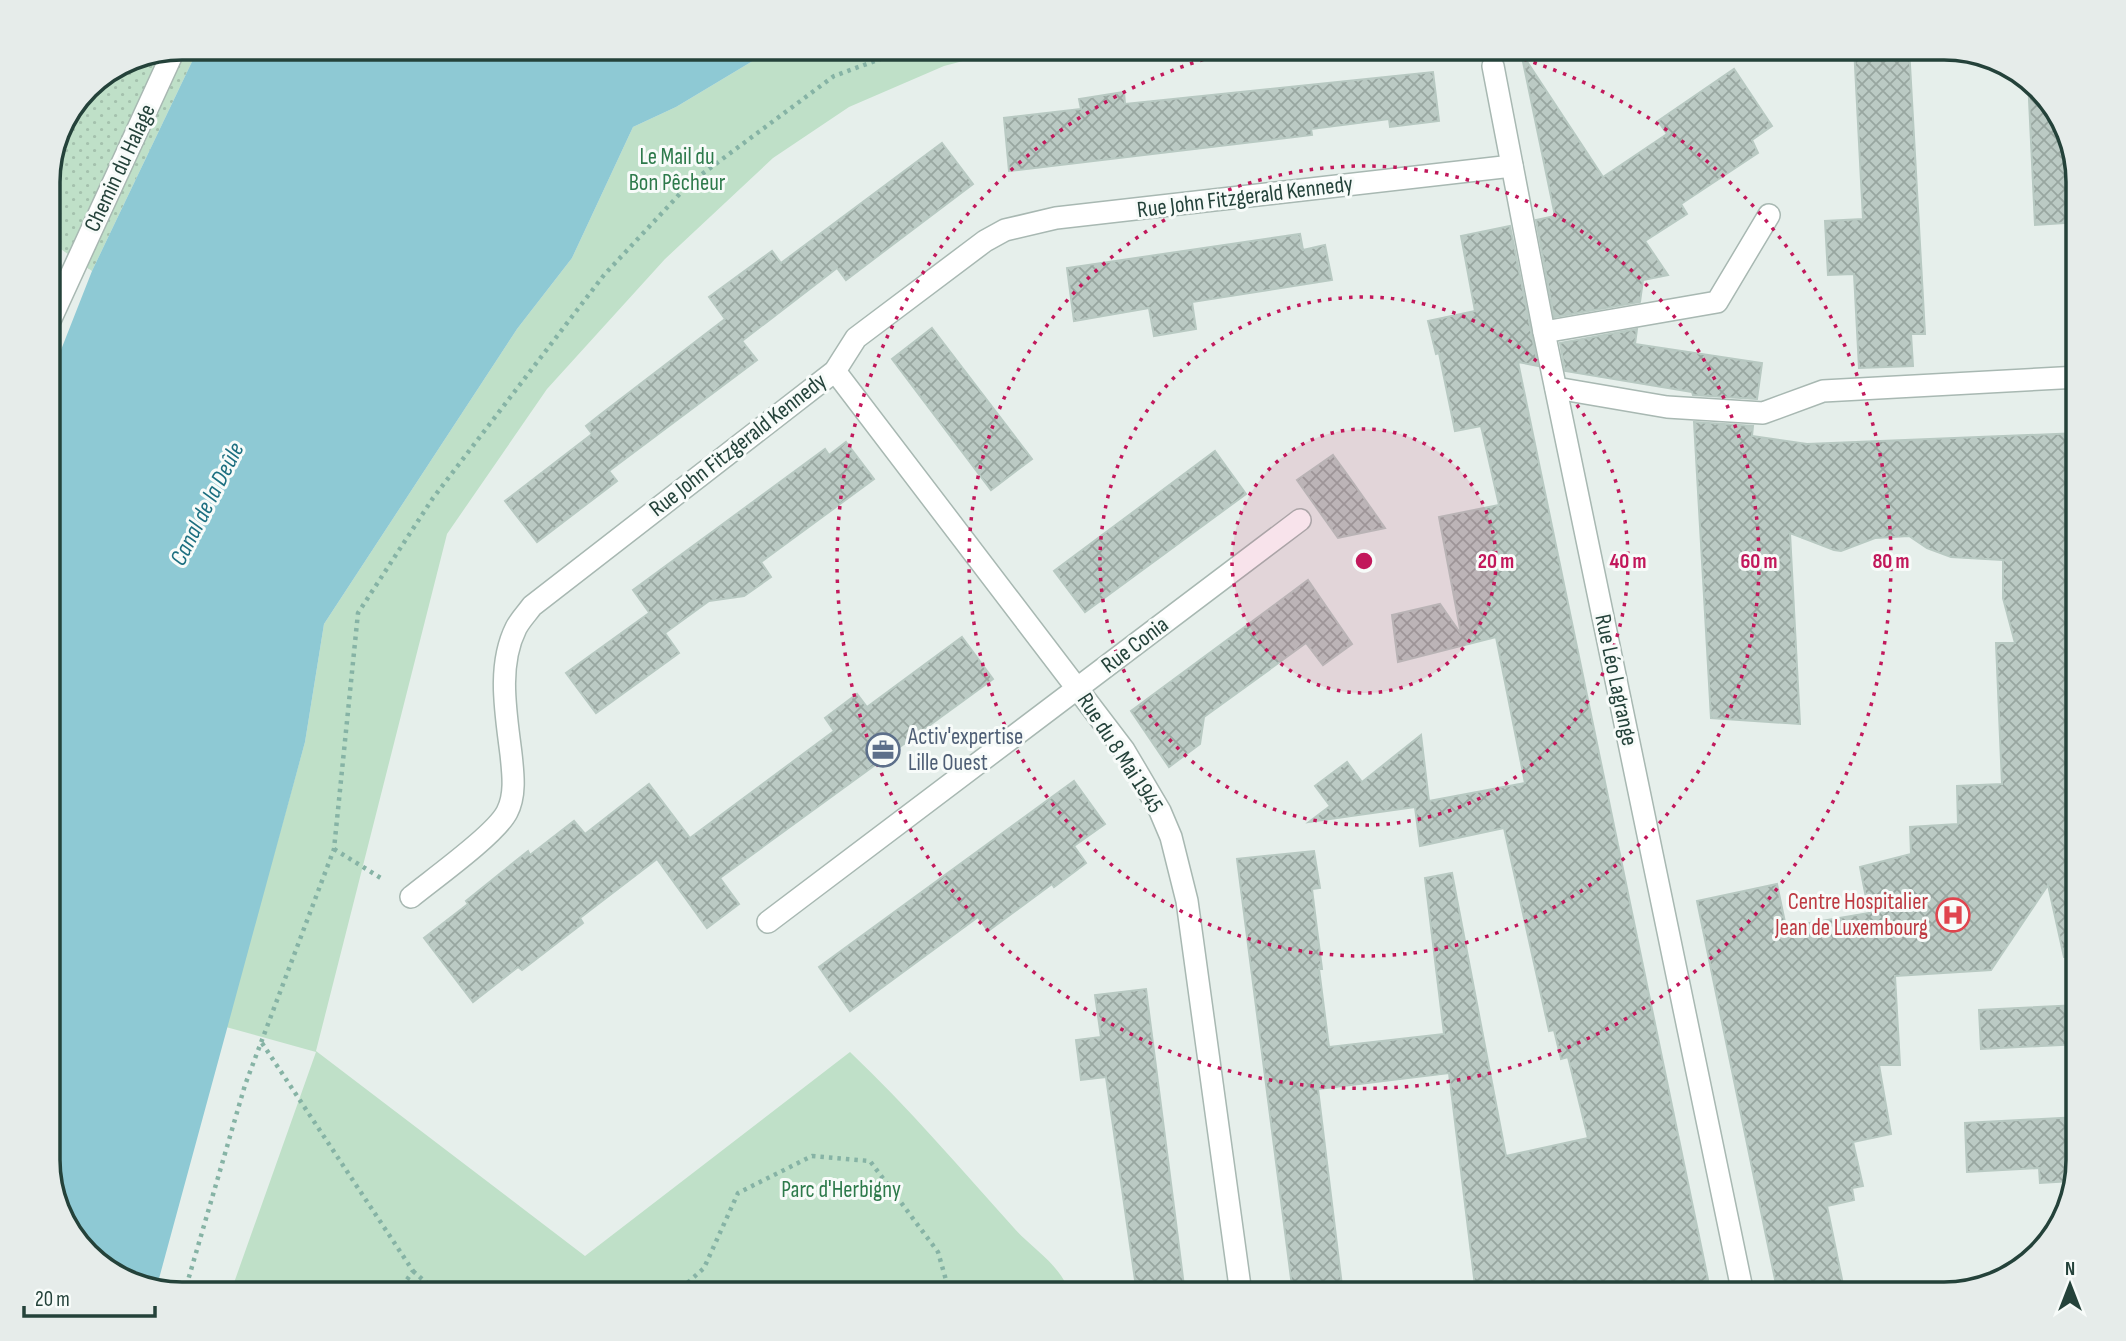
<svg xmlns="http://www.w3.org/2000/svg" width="2126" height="1341" font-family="'Sofia Sans Condensed',sans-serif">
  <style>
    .grass { fill: url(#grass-dots) }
    .green { fill: #bfe0c8 }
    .water { fill: #8ec9d4 }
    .building { fill: url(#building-cross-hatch); stroke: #b8c9c2; stroke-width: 2 }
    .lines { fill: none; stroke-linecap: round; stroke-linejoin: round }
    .lane-casing { stroke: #a8b8b2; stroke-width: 24 }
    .street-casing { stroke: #a8b8b2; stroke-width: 24 }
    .path { stroke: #86b3a5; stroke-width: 4.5; stroke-dasharray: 3.5 5; stroke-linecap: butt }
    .lane { stroke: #fff; stroke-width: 21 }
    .street { stroke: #fff; stroke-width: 21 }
    .ring { fill: none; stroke: #c2185b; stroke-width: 3.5; stroke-dasharray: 3.5 7 }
    .labels { text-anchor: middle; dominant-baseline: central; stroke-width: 6; stroke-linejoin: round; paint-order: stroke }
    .park-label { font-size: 23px; fill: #2d7a4b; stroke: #f7fbf9 }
    .street-label { font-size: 23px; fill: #24423a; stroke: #f7fbf9 }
    .service-label { font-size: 23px; fill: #4e5e75; stroke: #f7fbf9; text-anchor: start }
    .health-label { font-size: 23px; fill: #be3a42; stroke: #f7fbf9; text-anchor: end }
    .water-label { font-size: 24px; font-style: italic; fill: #1c6f80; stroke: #f7fbf9 }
    .rim { fill: none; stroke: #24423a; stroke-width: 3.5 }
    .centre { fill: #c2185b; stroke: #f7fbf9; stroke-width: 3.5 }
    .ring-label { font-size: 21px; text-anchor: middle; font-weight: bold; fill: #c2185b; stroke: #f7fbf9; stroke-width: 6; stroke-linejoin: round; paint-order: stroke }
  </style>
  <defs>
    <pattern id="grass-dots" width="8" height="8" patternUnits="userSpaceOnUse" patternTransform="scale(1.75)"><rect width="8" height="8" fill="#bfe0c8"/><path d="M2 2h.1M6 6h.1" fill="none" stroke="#a4c1ad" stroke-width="1.8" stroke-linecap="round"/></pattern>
    <pattern id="building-cross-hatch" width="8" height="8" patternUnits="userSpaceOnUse" patternTransform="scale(1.75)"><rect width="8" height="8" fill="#bbcac4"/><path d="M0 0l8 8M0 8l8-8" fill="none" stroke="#98a6a0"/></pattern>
  </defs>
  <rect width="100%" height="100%" fill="#e6efeb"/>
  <polygon class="grass" points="182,47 199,47 92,271 48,240 48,173 87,86 131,57"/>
  <g class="green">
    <path d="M776 47H1016L944 66 849 107 773 158 665 259 547 389 447 534 316 1051 585 1256 850 1052C908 1107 960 1168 1014 1228 1031 1247 1052 1259 1065 1282L1044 1294H230L316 1052 226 1027 305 742 324 624 517 329 572 258 633 127 676 107Z"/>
    <polygon points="1139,47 1528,47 1449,60"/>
  </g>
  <polygon class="water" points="199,47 776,47 676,107 633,127 572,258 517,329 324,624 305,742 157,1286 107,1271 65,1227 48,1168 48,383 92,271"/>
  <g class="building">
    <polygon points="1854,47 1909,47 1925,334 1911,334 1913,366 1859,368 1854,274 1828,275 1825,221 1863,219"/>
    <polygon points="1522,57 1524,57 1603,177 1667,134 1658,121 1734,69 1772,126 1752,140 1758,153 1681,204 1687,214 1645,241 1668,275 1643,280 1640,302 1554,317 1536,220 1555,216"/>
    <polygon points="1433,72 1439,121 1390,127 1389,119 1311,129 1312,135 1009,171 1004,118 1081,109 1079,99 1124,92 1125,104"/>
    <polygon points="2028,79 2061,115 2079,181 2079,222 2035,225"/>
    <polygon points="942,143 973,184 846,280 837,268 742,341 757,360 609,471 617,481 537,542 505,501 592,434 586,426 601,414 725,319 709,297 772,251 781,263"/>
    <polygon points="1510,226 1538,366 1518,362 1711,1294 1476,1294 1449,1073 1318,1089 1343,1294 1293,1294 1237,859 1314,851 1320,888 1312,889 1322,969 1319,969 1329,1047 1444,1034 1425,878 1452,873 1506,1156 1588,1138 1568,1057 1561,1059 1554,1030 1549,1031 1504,828 1420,846 1415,807 1309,822 1330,806 1315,786 1347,762 1362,782 1421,735 1429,801 1525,783 1496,637 1398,662 1392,615 1440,604 1461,634 1439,517 1499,505 1481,426 1455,431 1439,353 1436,354 1428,321 1475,311 1461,236"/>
    <polygon points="1300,234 1303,250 1325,245 1332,280 1192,302 1196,329 1154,336 1149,308 1074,321 1067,268"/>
    <polygon points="932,328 1032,459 991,490 892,359"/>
    <polygon points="1637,329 1635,344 1762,363 1757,399 1693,395 1692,392 1565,371 1560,343"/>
    <polygon points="1694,422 1753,426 1752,436 1807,444 2079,433 2079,955 2064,957 2048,885 1991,970 1895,976 1900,1065 1879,1065 1891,1134 1853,1142 1863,1186 1852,1188 1854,1200 1827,1206 1845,1294 1778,1294 1697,901 1777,884 1786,927 1869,913 1860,867 1911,854 1910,827 1958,824 1957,786 2002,784 1996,643 2015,643 2003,598 2003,560 1951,557 1927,548 1909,536 1875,538 1841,551 1834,550 1790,533 1800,724 1711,718"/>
    <polygon points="846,442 874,479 761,562 771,577 744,596 709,601 665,633 679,653 596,713 566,673 649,613 653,618 633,590 825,449 829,455"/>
    <polygon points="1215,451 1246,494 1085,612 1054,571"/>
    <polygon points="1333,455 1349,477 1385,528 1338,538 1297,480"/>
    <polygon points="1308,580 1352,644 1323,665 1306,643 1204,717 1200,744 1169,767 1131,711"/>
    <polygon points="962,637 993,679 720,878 739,904 707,928 657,859 580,918 583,923 522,970 518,967 473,1002 424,938 468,904 466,901 528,851 530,855 574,821 585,834 649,784 690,838 834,731 825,718 857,694 867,707"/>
    <polygon points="1074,781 1105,824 1074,846 1086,863 1054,887 1052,884 988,931 978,917 850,1011 819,967"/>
    <polygon points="1146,989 1173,1199 1185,1294 1137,1294 1106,1077 1081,1080 1076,1040 1101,1037 1095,995"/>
    <polygon points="2079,1005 2079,1044 1981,1049 1979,1010"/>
    <polygon points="2079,1117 2079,1160 2072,1181 2040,1183 2039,1168 1967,1172 1965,1123"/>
  </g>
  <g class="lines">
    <defs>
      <g id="lane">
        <polyline points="48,325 175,48"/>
        <polyline points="1556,388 1667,407 1763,413 1823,391 2079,377"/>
      </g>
      <g id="street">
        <polyline points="1493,66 1544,332 1743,1294"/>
        <polyline points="1544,332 1717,302 1769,215"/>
        <polyline points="835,371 1124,750 1160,811 1171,837 1187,901 1241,1294"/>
        <path d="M411 897C433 879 496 834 507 812 516 795 513 773 511 754 506 713 497 666 516 628 520 620 527 613 532 606L835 371 856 338 985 241 1005 230 1056 218 1512 166"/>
        <polyline points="768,922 1300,520"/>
      </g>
    </defs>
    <use href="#lane" class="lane-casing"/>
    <use href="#street" class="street-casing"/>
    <g class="path">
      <polyline points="334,849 384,880"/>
      <polyline points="262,1043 413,1271 397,1294"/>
      <polyline points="413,1271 439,1294"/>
      <polyline points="184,1294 245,1085 334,849 358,613 433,498 604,275 690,183 834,76 913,47"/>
      <polyline points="675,1294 704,1268 738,1193 812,1156 870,1161 938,1252 950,1294"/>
    </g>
    <use href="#lane" class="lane"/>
    <use href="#street" class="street"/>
  </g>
  <circle cx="1364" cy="561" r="132" fill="#c2185b" fill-opacity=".12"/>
  <g class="ring">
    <circle cx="1364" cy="561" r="132"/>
    <circle cx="1364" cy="561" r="264"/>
    <circle cx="1364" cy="561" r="395"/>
    <path d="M1483 48A527 527 0 1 1 1245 48"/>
  </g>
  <defs>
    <symbol id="office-ring" viewBox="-11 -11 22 22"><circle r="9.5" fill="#f7fbf9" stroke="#5c6f8a" stroke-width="1.5"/><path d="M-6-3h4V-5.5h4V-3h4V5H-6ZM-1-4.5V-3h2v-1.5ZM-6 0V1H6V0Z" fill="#5c6f8a"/></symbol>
    <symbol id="hospital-ring" viewBox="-11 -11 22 22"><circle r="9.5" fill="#f7fbf9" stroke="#e0444e" stroke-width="1.5"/><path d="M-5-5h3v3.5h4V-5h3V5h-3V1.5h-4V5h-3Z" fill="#e0444e"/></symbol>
  </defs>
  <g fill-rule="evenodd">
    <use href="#office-ring" x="864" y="731" width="38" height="38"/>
    <use href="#hospital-ring" x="1934" y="896" width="38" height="38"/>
  </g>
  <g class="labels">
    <g class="park-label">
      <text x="677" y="157">Le Mail du<tspan x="677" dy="26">Bon Pêcheur</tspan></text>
      <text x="841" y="1190">Parc d'Herbigny</text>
    </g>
    <g class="street-label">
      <text transform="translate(120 168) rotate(-65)">Chemin du Halage</text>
      <text transform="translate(1245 197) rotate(-7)">Rue John Fitzgerald Kennedy</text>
      <text transform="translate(738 445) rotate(-38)">Rue John Fitzgerald Kennedy</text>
      <text transform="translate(1135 645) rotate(-37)">Rue Conia</text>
      <text transform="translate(1616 680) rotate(78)">Rue Léo Lagrange</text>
      <text transform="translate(1120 753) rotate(57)">Rue du 8 Mai 1945</text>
    </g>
    <g class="service-label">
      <text x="908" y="737">Activ'expertise<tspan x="908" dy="26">Lille Ouest</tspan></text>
    </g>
    <g class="health-label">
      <text x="1928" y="902">Centre Hospitalier<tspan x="1928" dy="26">Jean de Luxembourg</tspan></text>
    </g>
    <g class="water-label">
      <text transform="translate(207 504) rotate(-63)">Canal de la Deûle</text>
    </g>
  </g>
  <path d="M0 0H2126V1341H0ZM182 60H1944A122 122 0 0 1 2066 182V1160A122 122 0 0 1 1944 1282H182A122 122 0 0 1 60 1160V182A122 122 0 0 1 182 60Z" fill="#e6ecea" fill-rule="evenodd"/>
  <path class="rim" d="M182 60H1944A122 122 0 0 1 2066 182V1160A122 122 0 0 1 1944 1282H182A122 122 0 0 1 60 1160V182A122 122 0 0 1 182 60Z"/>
  <circle cx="1364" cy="561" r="10" class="centre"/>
  <g class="ring-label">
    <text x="1496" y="568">20 m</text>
    <text x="1628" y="568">40 m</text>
    <text x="1759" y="568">60 m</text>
    <text x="1891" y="568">80 m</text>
  </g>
  <g transform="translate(2070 1285)" stroke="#f7fbf9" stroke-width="5" paint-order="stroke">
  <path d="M0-5L12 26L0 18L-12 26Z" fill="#24423a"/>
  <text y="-10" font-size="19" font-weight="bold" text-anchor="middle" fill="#24423a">N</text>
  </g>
  <path d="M24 1306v10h131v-10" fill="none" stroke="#24423a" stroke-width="3.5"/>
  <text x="35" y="1306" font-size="21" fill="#24423a" stroke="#f7fbf9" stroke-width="5" paint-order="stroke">20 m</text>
</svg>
